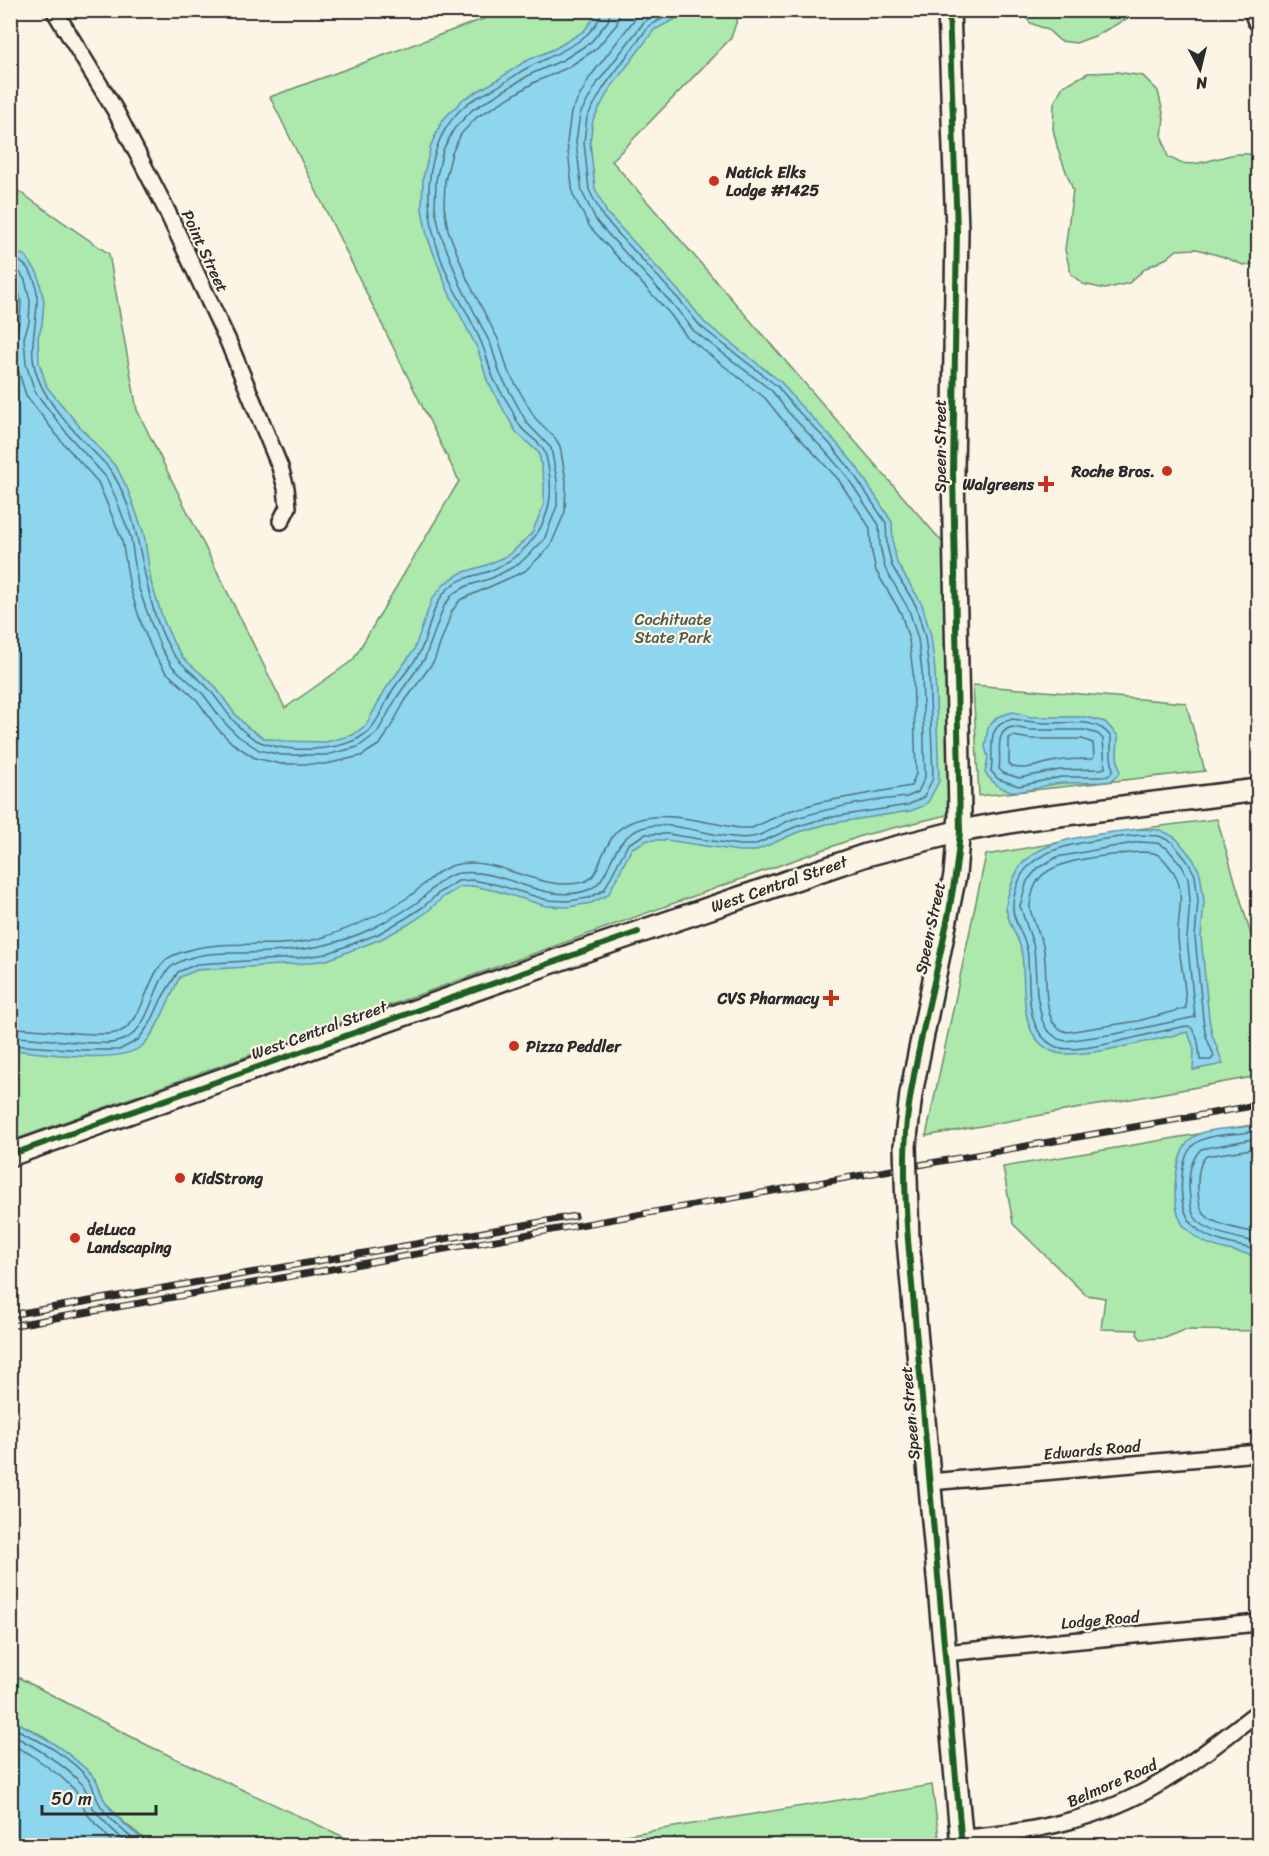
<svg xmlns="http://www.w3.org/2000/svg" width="1269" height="1856" font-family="Sriracha,sans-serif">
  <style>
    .green { fill: #ade8ad; stroke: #6c8a6c; stroke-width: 1.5 }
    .water { fill: #8dd6ee; stroke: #6692a0; stroke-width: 1.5 }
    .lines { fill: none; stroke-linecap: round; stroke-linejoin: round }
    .shore { stroke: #526f79; stroke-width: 1.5 }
    .street-casing { stroke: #2b2b2b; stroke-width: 20 }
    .secondary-casing { stroke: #2b2b2b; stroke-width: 26 }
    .street { stroke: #fcf5e5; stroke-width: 15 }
    .secondary { stroke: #fcf5e5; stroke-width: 21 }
    .rail-casing { stroke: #2b2b2b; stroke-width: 7 }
    .rail { stroke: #fcf5e5; stroke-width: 4.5; stroke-dasharray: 14; stroke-linecap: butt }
    .secondary-bridge-casing { stroke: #2b2b2b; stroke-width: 26; stroke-linecap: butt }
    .secondary-bridge { stroke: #fcf5e5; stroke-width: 21 }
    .cycleway-casing { stroke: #fcf5e5; stroke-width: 10 }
    .cycleway { stroke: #1b5e20; stroke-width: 6 }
    .poi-dot { fill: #c8321e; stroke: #fcf5e5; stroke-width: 2 }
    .labels { text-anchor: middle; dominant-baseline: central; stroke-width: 4.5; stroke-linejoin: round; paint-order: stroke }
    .poi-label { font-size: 16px; font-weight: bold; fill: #2b2b2b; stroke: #fcf5e5; text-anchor: start }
    .street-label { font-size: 16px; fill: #2b2b2b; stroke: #fcf5e5 }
    .park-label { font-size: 16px; fill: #4c5a4c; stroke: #fcf5e5 }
  </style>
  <rect width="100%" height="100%" fill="#fcf5e5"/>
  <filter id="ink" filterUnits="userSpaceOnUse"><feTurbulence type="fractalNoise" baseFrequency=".0167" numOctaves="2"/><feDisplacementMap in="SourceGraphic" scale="12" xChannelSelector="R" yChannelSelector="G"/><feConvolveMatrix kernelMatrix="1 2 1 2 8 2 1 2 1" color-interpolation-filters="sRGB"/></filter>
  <g filter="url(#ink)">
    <g class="green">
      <polygon points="505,11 740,11 731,38 612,161 944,544 950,805 947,815 864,835 11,1141 11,186 109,254 137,410 285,708 353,660 459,481 270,97"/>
      <polygon points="1021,11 1021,10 1151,11 1130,17 1095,36 1076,43 1060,41 1048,30 1030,23"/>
      <path d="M1117 72 1143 76 1158 91 1164 117 1162 137 1168 157C1171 158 1177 162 1181 163 1207 168 1231 147 1258 156V264L1243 265 1224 257 1197 249 1177 250 1167 258 1146 268 1129 283 1105 289 1083 284 1071 274 1065 250 1073 190 1058 150 1053 129 1054 103 1063 86 1088 73Z"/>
      <polygon points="973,685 1186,703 1205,771 979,796"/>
      <polygon points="1217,819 1258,959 1258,1076 926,1136 986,855 1138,829"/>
      <polygon points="1258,1124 1258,1331 1185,1330 1165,1338 1141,1339 1137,1334 1138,1330 1101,1329 1105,1298 1086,1295 1013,1224 1003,1167"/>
      <polygon points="10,1673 149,1746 361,1845 152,1845 121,1820 104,1800 96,1779 41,1735 11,1719"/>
      <polygon points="932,1785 940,1845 564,1845"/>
    </g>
    <g class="water">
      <path d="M599 11H691L654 30 609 90 593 120 590 142 595 188 607 213 687 300 704 322 781 382 798 403 834 440 856 466 892 522 893 544 897 563 922 604 931 636 935 671 939 781 928 802 921 807 910 811 827 824 796 833 755 851H739L666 840H648L632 848 608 895 591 903 568 907 546 906 497 891 473 886 460 887 443 897 427 912 409 924 381 939 327 960 298 964 197 970 180 977C170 995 157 1033 142 1046 118 1066 42 1052 11 1050V250L26 256 38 274 44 301 42 325 38 337 39 362 47 387 80 427 117 468 128 490 144 534 151 582 163 619 173 642 183 658 214 685 235 714 247 727 264 738 283 741 326 742 353 735 366 725 385 690 414 650 432 599 445 583 461 573 487 565 510 554 532 533 544 504V482L539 453 516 432 487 380 478 350 448 291 427 236 422 209 423 178 431 145 442 121 463 99 494 82 524 62 556 48 584 31Z"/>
      <path d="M1013 712 1031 717H1086L1105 722 1118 736 1117 756 1120 773 1111 781C1096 784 1079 782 1063 783 1031 785 1010 806 985 773L988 757 985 747 988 728 997 717Z"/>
      <path d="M1138 829 1161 830 1176 838 1193 859 1200 873 1204 901 1201 937 1209 1019 1212 1034 1223 1064 1193 1070 1194 1049 1188 1032C1161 1038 1076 1061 1054 1052 1014 1036 1028 982 1021 949 1018 935 1006 921 1006 906 1007 895 1015 872 1022 864 1047 836 1103 834 1138 829Z"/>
      <path d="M1258 1124V1256C1241 1253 1211 1248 1197 1238 1193 1235 1187 1229 1183 1225 1170 1207 1173 1153 1192 1138 1207 1126 1240 1130 1258 1124Z"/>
      <path d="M10 1719C41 1734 70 1752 93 1776 100 1783 100 1794 105 1801 116 1818 135 1835 152 1845H11Z"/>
    </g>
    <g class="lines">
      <g class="shore">
        <path d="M10 256C58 276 26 329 34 365 41 398 69 426 92 450 99 458 108 465 113 474 146 528 139 595 170 649 180 666 197 675 209 689 226 709 239 736 266 744 294 753 353 752 372 727 381 716 385 703 392 691 400 678 413 666 420 652 430 631 431 603 450 587 460 578 474 576 487 572 526 557 554 524 550 480 549 472 548 457 543 449 538 440 526 435 520 426 516 420 513 412 509 405 504 396 497 387 493 377 489 368 487 356 483 347 475 326 464 308 454 289 432 245 420 198 436 150 441 133 453 115 467 104 475 97 486 94 495 88 507 82 517 73 529 67 556 53 593 42 603 10"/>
        <polyline points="10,265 17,268 25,280 30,301 29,322 24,338 26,364 35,392 69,436 106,477 115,496 131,538 138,586 151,623 161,648 172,666 203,694 224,722 238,736 259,750 282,755 326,755 358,747 377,733 397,697 425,658 444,606 453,594 467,586 492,578 519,564 544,540 557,506 557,480 551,448 527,423 500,374 491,345 460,284 440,232 435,208 436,180 443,150 454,129 472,110 531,74 563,60 591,42 608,21 611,10"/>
        <polyline points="10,274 17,283 21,302 20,320 15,335 16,363 26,395 62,442 98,482 122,540 130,588 142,626 153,652 165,671 197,700 217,728 232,743 255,758 281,764 326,764 361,756 380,744 385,737 405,701 434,661 452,611 460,600 525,571 550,547 565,512 566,481 560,446 555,438 535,418 508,371 499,341 468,281 448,230 444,207 445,181 452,153 461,134 477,117 535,82 567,68 596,49 617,24 620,10"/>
        <path d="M1012 719C1023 720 1034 723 1045 723 1067 724 1096 716 1111 737V756L1113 771 1108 776 1101 777H1061L1019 786 998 779 991 771C995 748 983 727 1012 719Z"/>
        <path d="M1012 727 1030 730H1084L1098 734 1103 739 1105 768 1101 769 1060 770 1019 778 1003 773 999 769C1002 753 993 732 1012 727Z"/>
        <path d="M1013 736 1030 739H1082L1093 743 1094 757 1091 759C1080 759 1068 759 1057 761 1042 763 1022 773 1009 765V738Z"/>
        <path d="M1139 835 1159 836 1172 842 1188 862 1195 875 1198 901 1195 937 1203 1019 1206 1036 1214 1056 1211 1060H1200C1199 1049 1199 1033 1189 1026 1161 1028 1077 1058 1054 1046 1021 1028 1032 980 1027 949 1024 935 1012 920 1013 906 1013 895 1019 876 1027 868 1049 842 1107 839 1139 835Z"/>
        <polygon points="1139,842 1157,843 1167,848 1182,866 1188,878 1190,900 1187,938 1195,1017 1115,1034 1066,1041 1058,1039 1047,1030 1042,1020 1037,995 1034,947 1020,906 1027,881 1038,868 1057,857"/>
        <path d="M1139 852C1157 852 1159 853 1170 867 1188 889 1177 913 1178 939 1180 962 1186 985 1186 1008L1138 1021 1067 1032C1060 1030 1053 1025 1051 1018 1043 995 1048 968 1043 945 1040 934 1029 915 1030 905 1031 898 1034 885 1039 879 1055 858 1113 855 1139 852Z"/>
        <path d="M10 1028C39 1028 68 1034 96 1034 102 1034 109 1035 115 1033 147 1027 144 969 172 956 219 934 276 953 324 937 354 927 383 914 410 896 424 886 436 870 454 865 498 854 538 893 583 882 596 879 598 865 603 854 607 847 611 837 617 831 649 803 703 823 740 828H752L789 811 821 802 911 786 916 774 913 673 909 640 901 613 876 571 871 548 870 528 838 479 781 418 765 398 687 337 670 314 590 227 573 195 567 142 571 112 590 77 637 16 643 10"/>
        <path d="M10 1037C39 1037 67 1043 96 1043 102 1043 110 1044 116 1042 151 1036 150 988 170 968 175 963 186 959 193 957 210 952 231 953 248 953 297 951 330 949 375 927 390 919 406 911 419 901 431 891 443 875 460 873 504 867 544 906 588 890 614 880 606 841 642 828 670 817 721 842 752 837 767 835 779 824 793 819 829 808 870 800 907 797L918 792 925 777 922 672 918 639 909 610 885 568 880 546 879 525 845 474 824 450 788 412 772 391 694 331 676 308 597 222 582 192 576 142 580 114 598 82 644 22 662 10"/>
        <polyline points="10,1045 84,1050 119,1050 138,1040 151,1022 162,998 178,972 197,964 297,958 326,954 378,934 406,918 423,907 440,892 458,881 473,880 498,885 547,900 567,901 589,898 604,890 628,844 646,834 667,834 739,845 754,845 795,827 826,818 908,805 924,797 933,778 929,671 925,637 916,606 892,566 887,545 886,523 851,470 830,444 794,407 777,386 700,326 682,303 603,217 589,190 584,142 587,117 604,87 649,26 678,10"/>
        <path d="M1258 1130C1241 1136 1211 1132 1196 1143 1186 1150 1183 1164 1182 1176 1176 1235 1211 1240 1258 1250"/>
        <path d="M1258 1138 1201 1149C1190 1161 1189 1173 1189 1188 1190 1197 1190 1209 1194 1216 1204 1233 1241 1238 1258 1243"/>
        <path d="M1258 1148 1206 1156C1198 1165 1198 1176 1198 1188 1198 1195 1199 1204 1202 1211 1209 1225 1244 1230 1258 1233"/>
        <path d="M10 1726C38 1740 71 1756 90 1781 94 1787 95 1796 99 1803 109 1820 126 1833 141 1846"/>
        <path d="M10 1734C36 1747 62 1763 82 1784 88 1791 89 1802 94 1809 104 1823 117 1834 130 1846"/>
        <polyline points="10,1744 30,1754 60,1776 76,1791 87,1814 116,1846"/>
      </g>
      <defs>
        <g id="street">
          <polyline points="54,10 115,110 166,209 228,341 280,467 286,488 288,507 281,521"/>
          <polyline points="930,1482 1258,1453"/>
          <polyline points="945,1653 1258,1623"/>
          <path d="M962 1838C1032 1833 1101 1819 1162 1782 1196 1762 1227 1735 1258 1712"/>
        </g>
        <g id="secondary">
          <polyline points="1255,10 1258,19"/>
          <polyline points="911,1094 955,875 960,814 953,473 957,230 949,10"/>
          <polyline points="10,1155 575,954 866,855 960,831 1027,819 1258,790"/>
          <polyline points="908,1240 962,1846"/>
        </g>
      </defs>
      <use href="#street" class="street-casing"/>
      <use href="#secondary" class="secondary-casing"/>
      <use href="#street" class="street"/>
      <use href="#secondary" class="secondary"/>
      <defs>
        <g id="rail">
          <polyline points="10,1315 575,1216"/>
          <polyline points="10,1326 1258,1105"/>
        </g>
      </defs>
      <use href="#rail" class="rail-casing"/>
      <use href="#rail" class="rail"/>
      <defs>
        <polyline id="secondary-bridge" points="908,1240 905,1146 911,1094"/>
      </defs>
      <use href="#secondary-bridge" class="secondary-bridge-casing"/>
      <use href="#secondary-bridge" class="secondary-bridge"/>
      <defs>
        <g id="cycleway">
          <path d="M949 10 957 230 953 473 960 831C953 929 919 1023 907 1120 903 1160 905 1200 908 1240L962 1846"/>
          <polyline points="10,1155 638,932"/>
        </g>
      </defs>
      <use href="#cycleway" class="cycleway-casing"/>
      <use href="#cycleway" class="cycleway"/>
    </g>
  </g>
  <g class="poi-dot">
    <circle cx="714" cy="181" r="6"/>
    <circle cx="1167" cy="471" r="6"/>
    <path d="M1043 475h6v6h6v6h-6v6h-6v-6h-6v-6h6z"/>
    <path d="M828 989h6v6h6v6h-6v6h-6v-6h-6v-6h6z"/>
    <circle cx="514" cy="1046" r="6"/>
    <circle cx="180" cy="1178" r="6"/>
    <circle cx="75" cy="1238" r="6"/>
  </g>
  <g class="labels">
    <g class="poi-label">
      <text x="726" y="172">Natick Elks<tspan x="726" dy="18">Lodge #1425</tspan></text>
      <text x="1155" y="471" text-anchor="end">Roche Bros.</text>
      <text x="1034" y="484" text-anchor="end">Walgreens</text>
      <text x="819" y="998" text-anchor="end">CVS Pharmacy</text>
      <text x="526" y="1046">Pizza Peddler</text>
      <text x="192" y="1178">KidStrong</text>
      <text x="87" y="1229">deLuca<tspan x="87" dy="18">Landscaping</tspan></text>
    </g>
    <g class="street-label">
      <text transform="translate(205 251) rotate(65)">Point Street</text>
      <text transform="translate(940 446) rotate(-90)">Speen Street</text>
      <text transform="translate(779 884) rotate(-19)">West Central Street</text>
      <text transform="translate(930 928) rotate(-78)">Speen Street</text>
      <text transform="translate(319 1030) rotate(-20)">West Central Street</text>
      <text transform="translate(910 1413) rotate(-95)">Speen Street</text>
      <text transform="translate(1092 1450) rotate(-5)">Edwards Road</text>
      <text transform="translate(1100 1620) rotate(-5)">Lodge Road</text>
      <text transform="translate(1112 1783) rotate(-24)">Belmore Road</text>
    </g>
    <g class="park-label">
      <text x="673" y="619">Cochituate<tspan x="673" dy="18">State Park</tspan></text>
    </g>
  </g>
  <rect width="1269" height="1856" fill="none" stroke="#fcf5e5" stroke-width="36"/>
  <rect x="18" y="18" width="1233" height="1820" fill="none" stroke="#2b2b2b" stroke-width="2" filter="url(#ink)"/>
  <g transform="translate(1200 69) rotate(173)" stroke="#fcf5e5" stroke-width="4.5" paint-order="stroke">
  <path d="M0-4.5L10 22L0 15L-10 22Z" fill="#2b2b2b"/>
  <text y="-9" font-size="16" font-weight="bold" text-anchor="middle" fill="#2b2b2b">N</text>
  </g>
  <path d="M42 1805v9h114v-9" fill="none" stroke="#2b2b2b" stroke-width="3"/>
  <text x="51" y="1805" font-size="18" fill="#2b2b2b" stroke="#fcf5e5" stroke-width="4.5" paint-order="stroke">50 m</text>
</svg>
